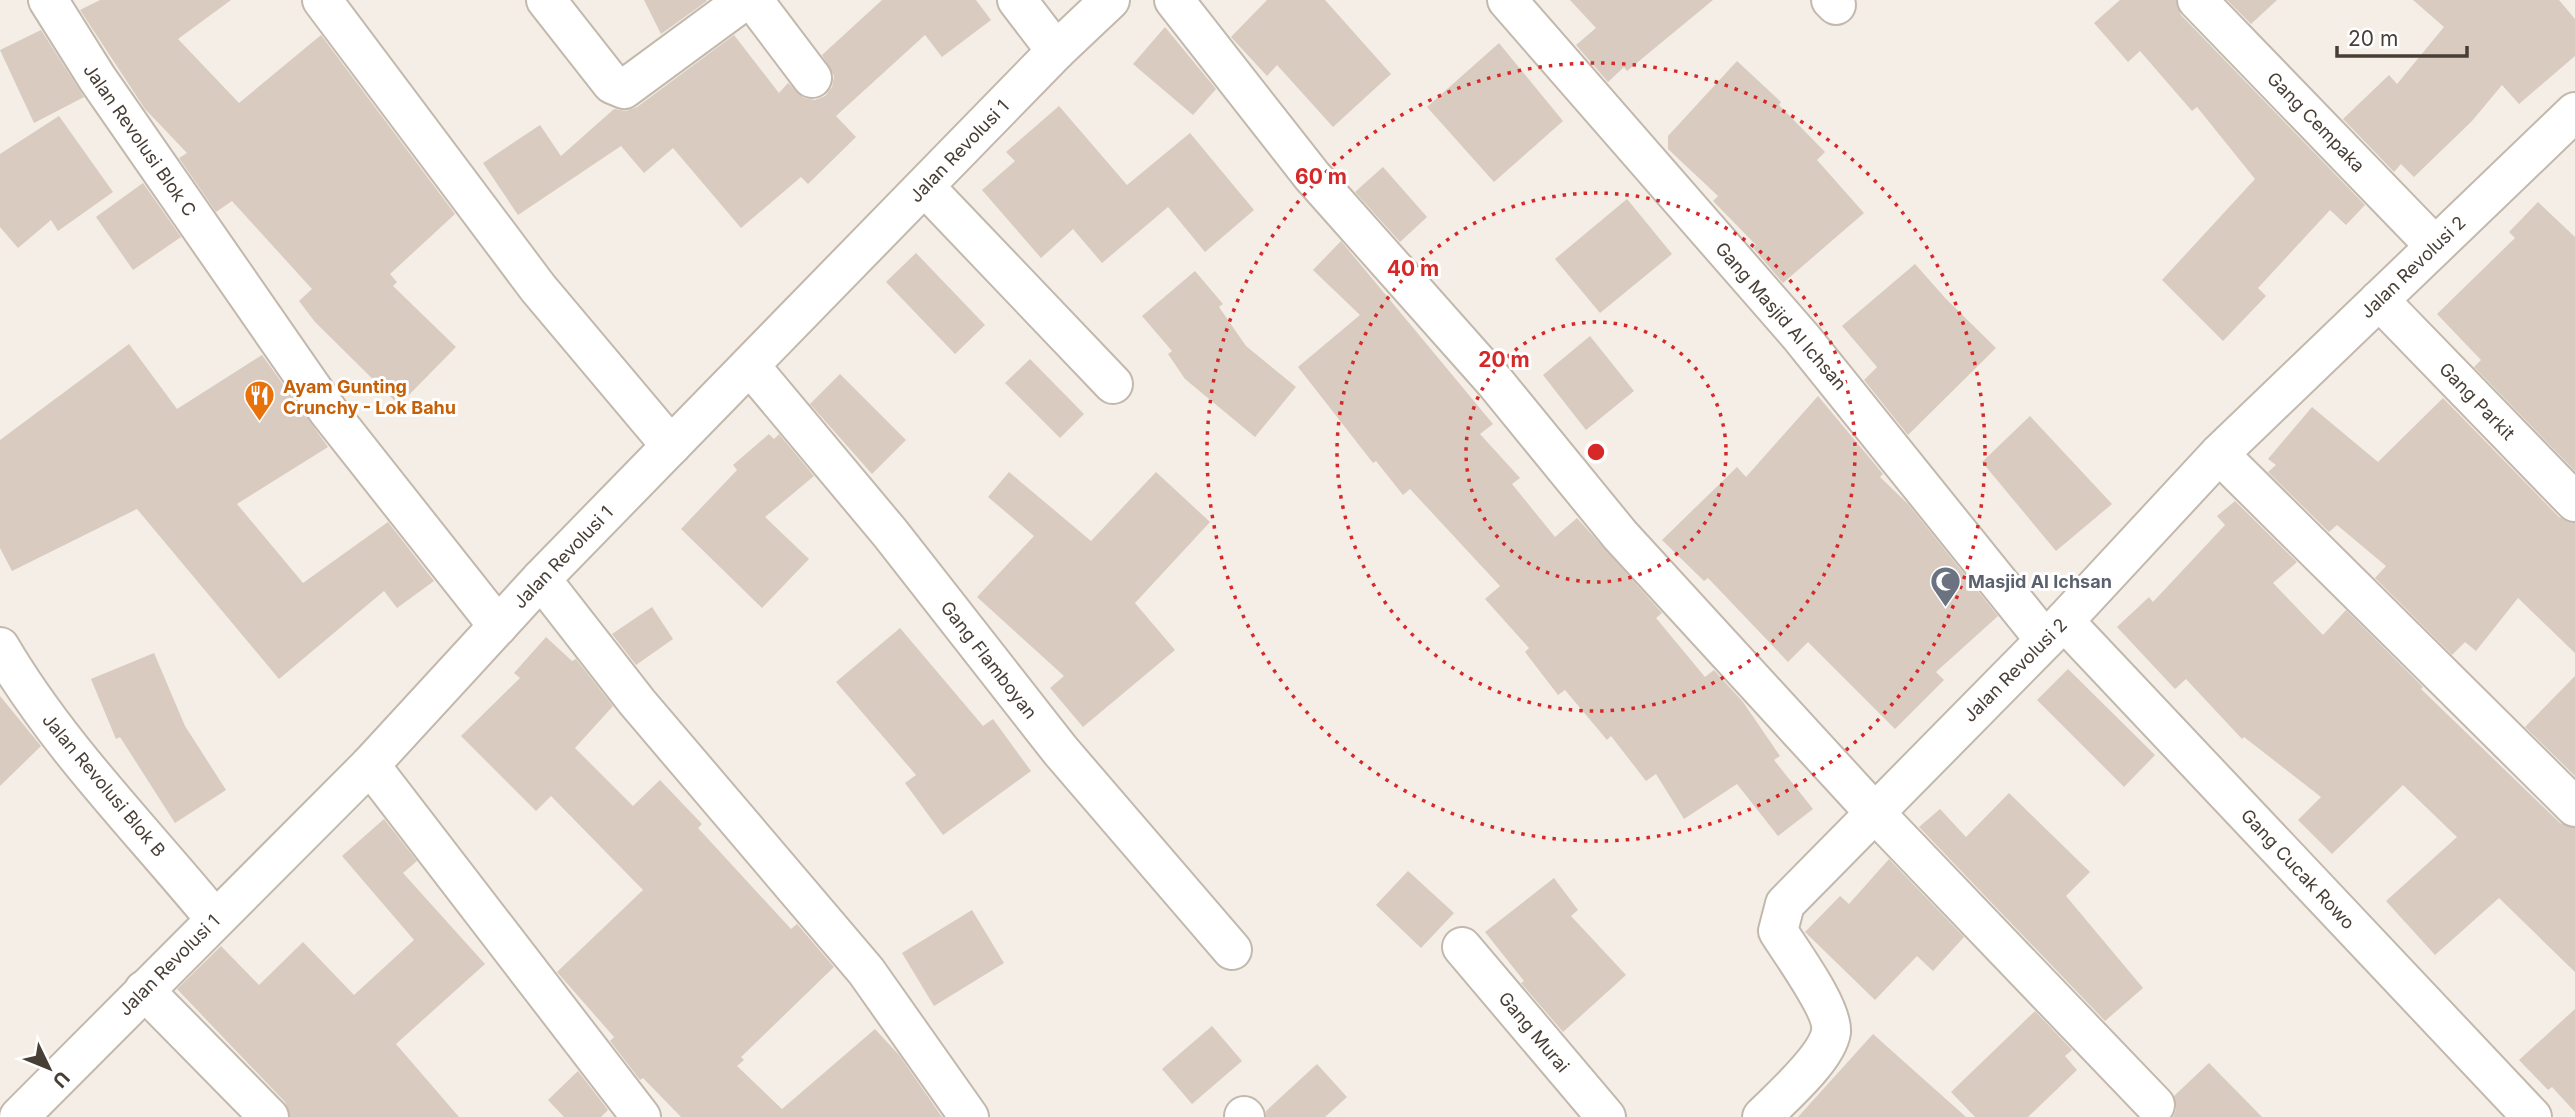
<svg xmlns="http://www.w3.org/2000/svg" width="2575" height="1117" font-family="Inter,sans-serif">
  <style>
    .building { fill: #d9cbbf }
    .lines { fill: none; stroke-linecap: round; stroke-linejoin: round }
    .minor-casing { stroke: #c3b8ac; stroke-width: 42 }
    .minor { stroke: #fff; stroke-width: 38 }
    .ring { fill: none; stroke: #d62828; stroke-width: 3.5; stroke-dasharray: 3.5 7 }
    .labels { text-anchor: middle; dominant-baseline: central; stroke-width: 6; stroke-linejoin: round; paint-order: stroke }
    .street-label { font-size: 18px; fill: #473e36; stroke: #fff }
    .food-label { font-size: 18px; font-weight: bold; fill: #c56008; stroke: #fff; text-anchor: start }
    .worship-label { font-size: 18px; font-weight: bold; fill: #5b616d; stroke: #fff; text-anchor: start }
    .centre { fill: #d62828; stroke: #fff; stroke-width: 3.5 }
    .ring-label { font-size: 21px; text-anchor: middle; font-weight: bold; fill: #d62828; stroke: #fff; stroke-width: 6; stroke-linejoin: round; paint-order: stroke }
  </style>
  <rect width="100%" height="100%" fill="#f4eee7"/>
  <g class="building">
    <polygon points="100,0 231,0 178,39 239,103 321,35 455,214 390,274 397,282 393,286 456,347 399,405 315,322 299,301 312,289 232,201 216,212 179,158 187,153 145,109 80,10"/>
    <polygon points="644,0 706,0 707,1 661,34"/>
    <polygon points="882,0 976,0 991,20 942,57 925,35 836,116 856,137 808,184 801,177 741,228 673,148 644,173 621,146 518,215 483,163 540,125 561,156 614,109 626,111 637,107 734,35 779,93 788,83 804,98 815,100 825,96 832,87 834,76 822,55"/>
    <polygon points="1267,0 1325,0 1391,74 1333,127 1277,65 1267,76 1231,37"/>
    <polygon points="1570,0 1713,0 1627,71 1624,67 1608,82 1576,45 1596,28"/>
    <polygon points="2120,0 2176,0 2181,15 2365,205 2346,225 2330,210 2258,288 2266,296 2223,341 2162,280 2255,179 2197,107 2192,111 2140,51 2128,62 2094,23"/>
    <polygon points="2227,0 2277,0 2251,24"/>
    <polygon points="2413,0 2559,0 2575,19 2575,56 2519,104 2502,85 2472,121 2414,177 2401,164 2394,172 2343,119 2389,75 2397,84 2444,27"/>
    <polygon points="1165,27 1216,89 1193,115 1133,64"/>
    <polygon points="41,30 84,97 34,123 0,50"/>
    <polygon points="1499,43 1563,121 1494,182 1427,107"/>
    <polygon points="1737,61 1781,102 1779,105 1825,152 1817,160 1864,213 1783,283 1753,248 1756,245 1713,201 1718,196 1668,149 1668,136"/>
    <polygon points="1059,106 1127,185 1190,133 1254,210 1205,252 1168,207 1102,263 1073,229 1041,258 982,190 1015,161 1006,152"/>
    <polygon points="59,116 113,192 58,231 51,220 18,248 0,227 0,154"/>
    <polygon points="1383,167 1427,217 1400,242 1355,192"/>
    <polygon points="143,183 181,237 133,270 96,217"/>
    <polygon points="1627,199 1672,254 1600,313 1555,259"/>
    <polygon points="2538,202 2575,237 2575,471 2474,367 2481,360 2437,314 2515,238 2509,232"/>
    <polygon points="1341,241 1493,424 1480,434 1520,478 1512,484 1555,537 1577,518 1662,613 1656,618 1705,677 1714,670 1743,702 1780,756 1774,760 1813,809 1778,836 1737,784 1684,819 1656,774 1646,781 1611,736 1607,740 1565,690 1558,695 1525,652 1529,648 1485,599 1500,586 1410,489 1403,495 1376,461 1373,463 1298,367 1360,315 1313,270"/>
    <polygon points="916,253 985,325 955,354 886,282"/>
    <polygon points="1915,264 1946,299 1996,348 1908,435 1864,380 1877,367 1842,326"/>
    <polygon points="1195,271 1223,304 1219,307 1246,346 1296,387 1255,437 1185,379 1168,354 1172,351 1142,316"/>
    <polygon points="1590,336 1634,391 1586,430 1543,375"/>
    <polygon points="129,344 177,409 262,355 328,447 237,504 303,583 388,522 434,581 397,608 384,591 279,679 137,509 12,571 0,548 0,440"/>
    <polygon points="1030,359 1084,414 1060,438 1005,383"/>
    <polygon points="840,374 906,440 872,474 810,404"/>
    <polygon points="1818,396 1883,474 1880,477 1908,504 1998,616 1936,672 1944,680 1895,729 1808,642 1788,662 1708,578 1704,581 1662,540 1737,467 1746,477"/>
    <polygon points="2443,398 2559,517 2575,523 2575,653 2518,598 2476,651 2465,642 2452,655 2375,578 2386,566 2337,525 2329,532 2268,472 2276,465 2268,459 2312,407 2378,462"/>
    <polygon points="2030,416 2112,504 2056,551 1982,462"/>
    <polygon points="769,434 774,439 779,434 814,476 765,517 809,559 762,608 681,529 737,470 733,465"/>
    <polygon points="1009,472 1091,541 1156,472 1210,522 1135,603 1175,650 1083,727 1050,688 1064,676 977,597 1034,536 988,497"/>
    <polygon points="2235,501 2297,562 2273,583 2323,635 2346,610 2423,687 2421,689 2560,823 2575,828 2575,972 2499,898 2435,955 2386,901 2457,837 2403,785 2332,854 2298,820 2321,797 2244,737 2242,739 2186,679 2175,689 2117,627 2149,597 2153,602 2225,525 2217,516"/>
    <polygon points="652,607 673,639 636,665 612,634"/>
    <polygon points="900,628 983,726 993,719 1031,771 943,835 905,783 916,775 836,682"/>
    <polygon points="546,637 572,661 576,659 613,706 575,748 633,806 660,780 702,824 698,828 791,929 797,924 834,967 741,1057 744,1060 737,1066 782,1109 875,1029 899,1055 942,1117 681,1117 643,1078 640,1080 610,1041 614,1037 557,972 643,890 551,796 536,811 461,736 520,678 514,673"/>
    <polygon points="154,653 185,726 226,790 175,823 120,737 116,739 91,679"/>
    <polygon points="2068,669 2155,755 2124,787 2037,700"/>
    <polygon points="2575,676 2575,776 2525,727"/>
    <polygon points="0,696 41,746 0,786"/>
    <polygon points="2009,793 2090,872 2066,896 2143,988 2105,1021 1919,827 1940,809 1966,837"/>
    <polygon points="384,819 417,861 403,873 485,964 396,1044 459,1117 290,1117 285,1102 177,989 221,946 259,985 303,942 354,995 414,940 342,856"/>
    <polygon points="1889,859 1964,937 1933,971 1917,956 1875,1000 1805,932 1840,896 1849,904"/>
    <polygon points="1408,871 1454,913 1421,948 1376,905"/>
    <polygon points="1554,878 1578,910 1571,916 1626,975 1563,1032 1521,983 1524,981 1485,932"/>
    <polygon points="972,910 1004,963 934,1006 902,953"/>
    <polygon points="2575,1009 2575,1112 2552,1087 2548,1090 2519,1060"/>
    <polygon points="2035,1011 2072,1050 2065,1056 2077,1070 2028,1117 1975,1117 1951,1092"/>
    <polygon points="1212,1026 1242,1061 1192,1104 1162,1069"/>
    <polygon points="1873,1034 1966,1117 1798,1117"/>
    <polygon points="2209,1063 2262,1117 2173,1117 2176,1110 2174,1096"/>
    <polygon points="1317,1064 1347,1097 1325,1117 1266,1117 1266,1111"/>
    <polygon points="578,1071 608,1110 601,1117 564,1117 548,1100"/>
  </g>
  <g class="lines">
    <defs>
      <g id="minor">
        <polyline points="48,0 97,78 328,411 498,626"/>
        <polyline points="322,0 538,288 671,446"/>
        <polyline points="546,0 612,84 624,89 745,0"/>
        <polyline points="753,0 812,78"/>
        <polyline points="1017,0 1056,51"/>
        <polyline points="1174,0 1312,176 1495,382 1620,535 1874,812 2155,1105"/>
        <polyline points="1507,0 1801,337 2045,640"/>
        <polyline points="1831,0 1836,5"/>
        <polyline points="2197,0 2434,245"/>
        <polyline points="925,187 1113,384"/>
        <polyline points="2379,300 2575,502"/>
        <polyline points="751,367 890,533 1060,750 1232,950"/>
        <polyline points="2219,454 2575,807"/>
        <polyline points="541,579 637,702 866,971 969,1117"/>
        <polyline points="2064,621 2532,1117"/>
        <path d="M0 647C58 746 142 830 215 919"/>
        <polyline points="370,765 641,1117"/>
        <polyline points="1462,947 1606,1117"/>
        <polyline points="144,990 269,1117"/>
        <polyline points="1244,1116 1245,1117"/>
        <polyline points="19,1117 370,765 541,579 1056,51 1110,0"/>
        <path d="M1762 1117C1781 1098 1827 1058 1831 1032 1834 1010 1791 952 1778 931L1785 904 2064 621 2219 454 2575 112"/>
      </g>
    </defs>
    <use href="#minor" class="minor-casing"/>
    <use href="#minor" class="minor"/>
  </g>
  <g class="ring">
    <circle cx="1596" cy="452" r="130"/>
    <circle cx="1596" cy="452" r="259"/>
    <circle cx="1596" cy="452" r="389"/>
  </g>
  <defs>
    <symbol id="restaurant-pin" viewBox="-11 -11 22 30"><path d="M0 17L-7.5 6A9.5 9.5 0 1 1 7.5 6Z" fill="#e8710a" stroke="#fff"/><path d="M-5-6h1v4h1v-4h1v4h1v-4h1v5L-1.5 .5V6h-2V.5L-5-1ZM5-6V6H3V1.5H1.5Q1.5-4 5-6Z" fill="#fff"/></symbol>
    <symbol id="mosque-pin" viewBox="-11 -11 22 30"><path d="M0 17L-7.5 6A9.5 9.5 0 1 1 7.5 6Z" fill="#6b7280" stroke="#fff"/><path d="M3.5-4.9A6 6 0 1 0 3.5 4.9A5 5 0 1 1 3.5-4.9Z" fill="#fff"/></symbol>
  </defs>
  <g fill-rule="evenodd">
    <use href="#restaurant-pin" x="242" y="378" width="35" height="47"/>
    <use href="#mosque-pin" x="1928" y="564" width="35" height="47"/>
  </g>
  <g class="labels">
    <g class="street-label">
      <text transform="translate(2316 122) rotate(46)">Gang Cempaka</text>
      <text transform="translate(140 140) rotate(55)">Jalan Revolusi Blok C</text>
      <text transform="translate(959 151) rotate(-46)">Jalan Revolusi 1</text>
      <text transform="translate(2413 267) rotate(-44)">Jalan Revolusi 2</text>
      <text transform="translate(1781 316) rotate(49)">Gang Masjid Al Ichsan</text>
      <text transform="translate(2477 401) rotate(46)">Gang Parkit</text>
      <text transform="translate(563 557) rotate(-46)">Jalan Revolusi 1</text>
      <text transform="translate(989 660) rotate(52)">Gang Flamboyan</text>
      <text transform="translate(2015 670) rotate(-45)">Jalan Revolusi 2</text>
      <text transform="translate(104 785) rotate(50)">Jalan Revolusi Blok B</text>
      <text transform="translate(2298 869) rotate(47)">Gang Cucak Rowo</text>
      <text transform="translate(169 965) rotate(-45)">Jalan Revolusi 1</text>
      <text transform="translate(1534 1032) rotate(50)">Gang Murai</text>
    </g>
    <g class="food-label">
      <text x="283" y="386">Ayam Gunting<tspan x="283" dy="21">Crunchy - Lok Bahu</tspan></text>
    </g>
    <g class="worship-label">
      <text x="1968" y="581">Masjid Al Ichsan</text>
    </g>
  </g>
  <circle cx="1596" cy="452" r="10" class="centre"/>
  <g class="ring-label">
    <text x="1321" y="184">60 m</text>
    <text x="1413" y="276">40 m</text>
    <text x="1504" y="367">20 m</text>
  </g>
  <g transform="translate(49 1068) rotate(133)" stroke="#ffffff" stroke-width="5" paint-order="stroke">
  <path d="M0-5L12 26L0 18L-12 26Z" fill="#473e36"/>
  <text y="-10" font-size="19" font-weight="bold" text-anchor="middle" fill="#473e36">U</text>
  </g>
  <path d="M2337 46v10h130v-10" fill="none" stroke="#473e36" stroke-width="3.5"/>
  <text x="2348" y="46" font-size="21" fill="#473e36" stroke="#ffffff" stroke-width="5" paint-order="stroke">20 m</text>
</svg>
